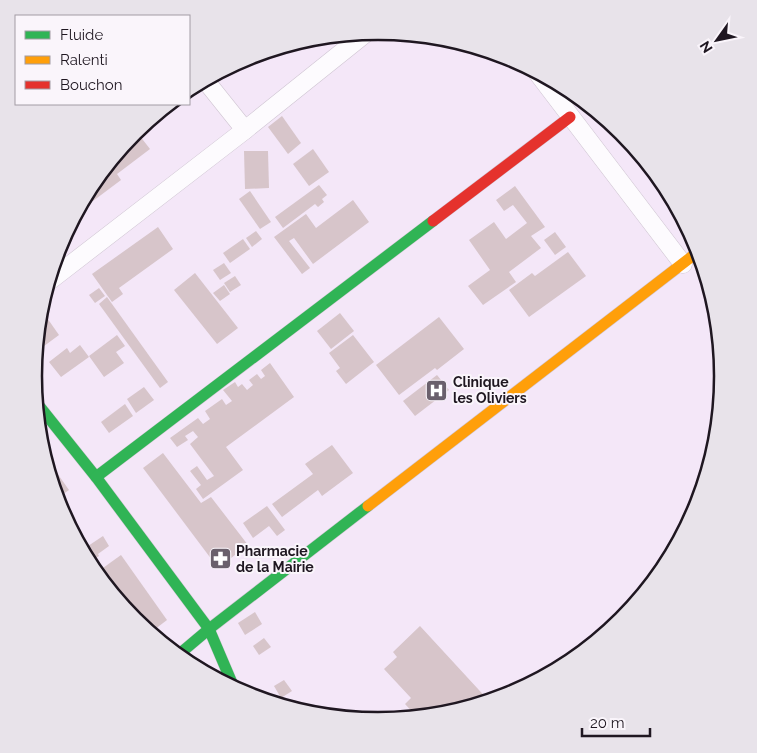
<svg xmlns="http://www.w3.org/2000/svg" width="757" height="753" font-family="Raleway,sans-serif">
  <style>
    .building { fill: #d7c5ca }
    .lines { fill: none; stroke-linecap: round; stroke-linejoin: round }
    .street-casing { stroke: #cfc5d2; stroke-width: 19 }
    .fast-casing { stroke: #cfc5d2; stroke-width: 12 }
    .slow-casing { stroke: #cfc5d2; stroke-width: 12 }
    .jam-casing { stroke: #cfc5d2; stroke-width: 12 }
    .street { stroke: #fdfbfe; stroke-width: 18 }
    .fast { stroke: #30b455; stroke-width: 11 }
    .slow { stroke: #ff9f0a; stroke-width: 11 }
    .jam { stroke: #e5322d; stroke-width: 11 }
    .labels { text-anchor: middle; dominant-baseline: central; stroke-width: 4; stroke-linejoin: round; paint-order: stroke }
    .poi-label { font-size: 14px; font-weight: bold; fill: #1f1721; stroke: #faf5fb; text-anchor: start }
    .rim { fill: none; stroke: #1f1721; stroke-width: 2.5 }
  </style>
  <rect width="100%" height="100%" fill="#f4e7f8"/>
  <g class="building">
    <polygon points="282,116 301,143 288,154 268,127"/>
    <polygon points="606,120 607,120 623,133 619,136"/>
    <polygon points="136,131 150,149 117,174 121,180 93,201 87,193 92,184"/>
    <polygon points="313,149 329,172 309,186 293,164"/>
    <polygon points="244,151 268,151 269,188 245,189"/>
    <polygon points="319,185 327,195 322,199 324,202 318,207 315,204 283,228 275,217"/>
    <polygon points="515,186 545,227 531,236 541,248 509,272 516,282 483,305 468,286 490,270 469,240 494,222 506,239 527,223 513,205 504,211 496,200"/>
    <polygon points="250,191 271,222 260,229 239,199"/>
    <polygon points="353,200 369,222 313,264 294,238 289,241 310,268 302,274 274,237 306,214 316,228"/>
    <polygon points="158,227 173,249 119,288 123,294 112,302 92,274"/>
    <polygon points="256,231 262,239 252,247 246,238"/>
    <polygon points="555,232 566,247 555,255 544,240"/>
    <polygon points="66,233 71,239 58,249 60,244"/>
    <polygon points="243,239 250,249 230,263 223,253"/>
    <polygon points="568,252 586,276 529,317 509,290 532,273 535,276"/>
    <polygon points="224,263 231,273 220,280 213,270"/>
    <polygon points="195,273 238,328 217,344 174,290"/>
    <polygon points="235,276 241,285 230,292 224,283"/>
    <polygon points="224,285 230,294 220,301 213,293"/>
    <polygon points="99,288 105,296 95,303 89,295"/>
    <polygon points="107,297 168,382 160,388 99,304"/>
    <polygon points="340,313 354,331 331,349 317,331"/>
    <polygon points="45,315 59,335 36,352 39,319"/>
    <polygon points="439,317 464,349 437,370 435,368 399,395 376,365"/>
    <polygon points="117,335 125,346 116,352 124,363 104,377 89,356"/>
    <polygon points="353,335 374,362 346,384 336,371 340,368 329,353"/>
    <polygon points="80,345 89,357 61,377 49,362 67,348 70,353"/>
    <polygon points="270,363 294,397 226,447 243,470 203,499 196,489 201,485 190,471 197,466 207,480 214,476 190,444 198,437 193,431 185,436 188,440 177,447 170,438 198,418 203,424 210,419 205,411 222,399 226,405 232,401 223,390 235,382 238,387 242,384 247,390 253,385 249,380 257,374 261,379 265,376 261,370"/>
    <polygon points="437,375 449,390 415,416 403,401"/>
    <polygon points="144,387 154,400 136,413 127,399"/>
    <polygon points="125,404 133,416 109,433 101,422"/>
    <polygon points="332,445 353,473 322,496 318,490 282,517 272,504 313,474 305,464"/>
    <polygon points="163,453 201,503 211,497 248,545 218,568 143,468"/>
    <polygon points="57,473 69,490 59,497 53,487 50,478"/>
    <polygon points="267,506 285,530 277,536 269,526 253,538 243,523"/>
    <polygon points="103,536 109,546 98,554 99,556 88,563 82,550"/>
    <polygon points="121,555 167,620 150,633 134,620 96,573"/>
    <polygon points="255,612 262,624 245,635 238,623"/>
    <polygon points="420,626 490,702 446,715 418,718 405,704 411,698 384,669 397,657 393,652"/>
    <polygon points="264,638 271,647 259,655 253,646"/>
    <polygon points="284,680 292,691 281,698 274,686"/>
    <polygon points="295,700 302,710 299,711 285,707"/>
  </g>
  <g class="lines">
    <defs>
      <g id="street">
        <polyline points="536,71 683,264"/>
        <polyline points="205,80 245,130"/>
        <polyline points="48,282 245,130 366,33"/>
      </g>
      <g id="fast">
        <polyline points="36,402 96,477 209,629 235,690"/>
        <polyline points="96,477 433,221"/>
        <polyline points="177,656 209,629 368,506"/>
      </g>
      <polyline id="slow" points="368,506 699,251"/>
      <polyline id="jam" points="433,221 570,117"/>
    </defs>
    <use href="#street" class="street-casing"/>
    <use href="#fast" class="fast-casing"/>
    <use href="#slow" class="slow-casing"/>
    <use href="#jam" class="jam-casing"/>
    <use href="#street" class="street"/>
    <use href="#fast" class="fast"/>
    <use href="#slow" class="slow"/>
    <use href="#jam" class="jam"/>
  </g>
  <defs>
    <symbol id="hospital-square" viewBox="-11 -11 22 22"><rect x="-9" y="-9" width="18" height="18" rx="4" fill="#6a606c" stroke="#faf5fb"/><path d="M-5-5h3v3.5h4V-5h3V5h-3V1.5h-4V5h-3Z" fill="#fff"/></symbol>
    <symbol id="pharmacy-square" viewBox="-11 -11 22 22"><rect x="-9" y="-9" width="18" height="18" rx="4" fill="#6a606c" stroke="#faf5fb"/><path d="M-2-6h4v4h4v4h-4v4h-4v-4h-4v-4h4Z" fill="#fff"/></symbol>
  </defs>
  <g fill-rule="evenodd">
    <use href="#hospital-square" x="424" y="378" width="25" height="25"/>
    <use href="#pharmacy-square" x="208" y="546" width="25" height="25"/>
  </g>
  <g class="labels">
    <g class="poi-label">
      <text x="453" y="382">Clinique<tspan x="453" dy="16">les Oliviers</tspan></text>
      <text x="236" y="551">Pharmacie<tspan x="236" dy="16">de la Mairie</tspan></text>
    </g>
  </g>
  <path d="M0 0H757V753H0ZM42 376a336 336 0 1 1 672 0a336 336 0 1 1-672 0Z" fill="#e8e3ea" fill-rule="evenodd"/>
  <path class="rim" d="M42 376a336 336 0 1 1 672 0a336 336 0 1 1-672 0Z"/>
  <rect x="15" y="15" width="175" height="90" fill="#faf5fb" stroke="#a29ca4"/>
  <rect x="25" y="31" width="25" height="8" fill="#30b455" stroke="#a29ca4"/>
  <text x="60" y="40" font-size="15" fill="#1f1721">Fluide</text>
  <rect x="25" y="56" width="25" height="8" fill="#ff9f0a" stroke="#a29ca4"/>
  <text x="60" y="65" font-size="15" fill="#1f1721">Ralenti</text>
  <rect x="25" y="81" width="25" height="8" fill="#e5322d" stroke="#a29ca4"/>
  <text x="60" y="90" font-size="15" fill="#1f1721">Bouchon</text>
  <g transform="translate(717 40) rotate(237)" stroke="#faf5fb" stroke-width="4" paint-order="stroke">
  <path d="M0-4L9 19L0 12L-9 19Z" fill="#1f1721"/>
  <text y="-8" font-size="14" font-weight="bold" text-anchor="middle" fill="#1f1721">N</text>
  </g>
  <path d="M582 728v8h68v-8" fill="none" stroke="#1f1721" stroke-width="2.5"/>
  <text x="590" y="728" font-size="15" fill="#1f1721" stroke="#faf5fb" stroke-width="4" paint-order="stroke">20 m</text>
</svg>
